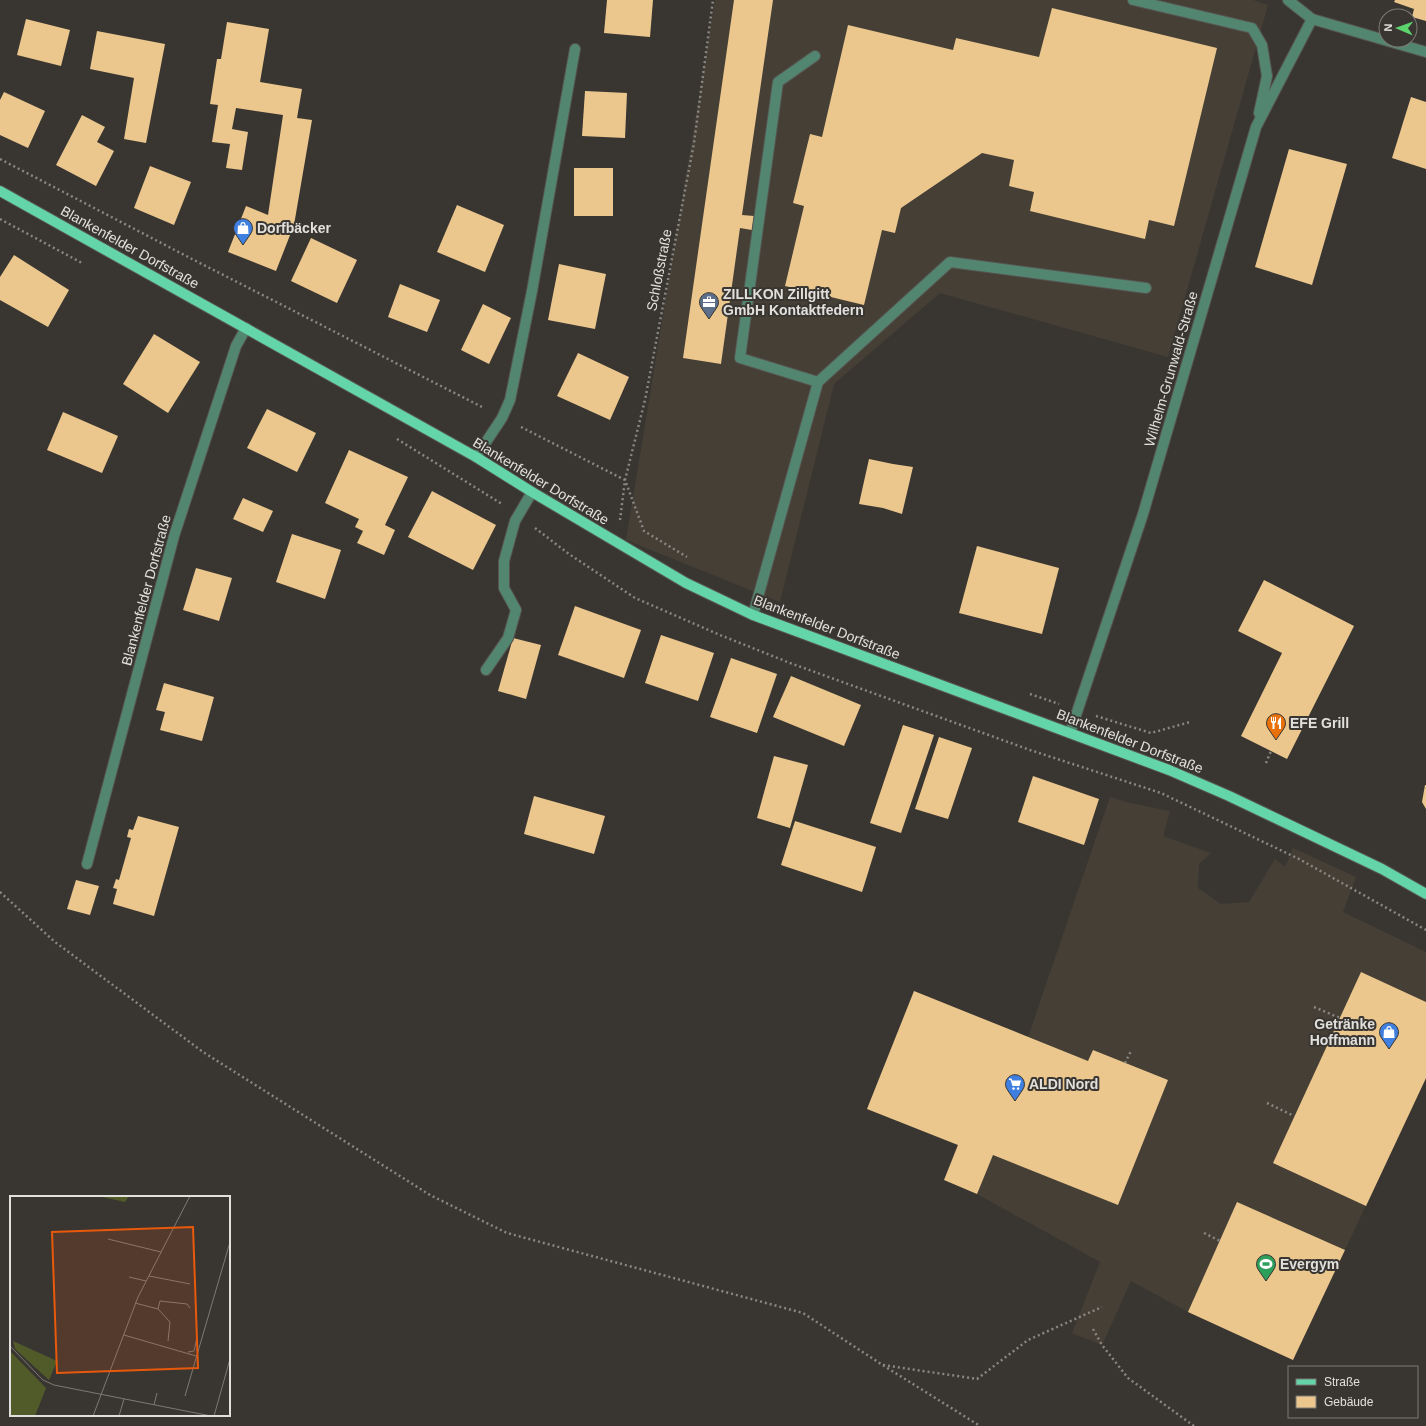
<svg xmlns="http://www.w3.org/2000/svg" width="1426" height="1426" font-family="Arial,sans-serif">
  <style>
    .built { fill: #453f36 }
    .building { fill: #ebc78e }
    .lines { fill: none; stroke-linecap: round; stroke-linejoin: round }
    .minor-casing { stroke: #575551; stroke-width: 12 }
    .major-casing { stroke: #575551; stroke-width: 12 }
    .path { stroke: #898783; stroke-width: 2.5; stroke-dasharray: 2 3; stroke-linecap: butt }
    .minor { stroke: #538670; stroke-width: 10 }
    .major { stroke: #64d5a9; stroke-width: 10 }
    .labels { text-anchor: middle; dominant-baseline: central; stroke-width: 4; stroke-linejoin: round; paint-order: stroke }
    .poi-label { font-size: 14px; font-weight: bold; fill: #e2e0dd; stroke: #393632; text-anchor: start }
    .street-label { font-size: 14px; fill: #e2e0dd; stroke: #393632 }
    .inset-road { fill: none; stroke: #7d7a76; stroke-width: 1 }
    .view { fill: #e8590c; fill-opacity: 0.15; stroke: #e8590c; stroke-width: 2 }
    .inset-edge { fill: none; stroke: #e2e0dd; stroke-width: 2 }
  </style>
  <rect width="100%" height="100%" fill="#393632"/>
  <g class="built">
    <polygon points="715,0 1253,0 1268,5 1168,357 940,293 834,384 780,602 626,540"/>
    <polygon points="1110,797 1126,802 1170,811 1163,836 1211,853 1199,864 1198,888 1221,904 1249,902 1275,859 1285,867 1293,848 1356,877 1343,912 1426,952 1426,1078 1293,1360 1188,1312 1131,1281 1102,1345 1072,1333 1100,1262 977,1194 944,1180 957,1145 867,1109 914,991 1028,1037"/>
  </g>
  <g class="building">
    <polygon points="607,0 653,0 650,37 604,33"/>
    <polygon points="734,0 773,0 742,215 754,216 752,230 740,228 721,364 683,358"/>
    <polygon points="1395,0 1426,0 1426,21 1412,17 1414,9 1394,2"/>
    <polygon points="1052,8 1217,48 1174,226 1149,220 1145,239 1030,211 1034,192 1009,186 1014,160 982,153 901,208 895,233 882,230 864,305 785,286 804,206 793,203 810,134 822,137 848,25 953,50 956,38 1039,57"/>
    <polygon points="26,19 70,30 61,66 17,55"/>
    <polygon points="227,22 269,29 260,82 302,89 297,118 312,120 294,225 276,271 228,252 246,206 268,215 283,115 236,108 232,129 248,132 242,170 226,168 230,144 212,142 218,105 210,104 217,59 221,59"/>
    <polygon points="97,31 165,44 146,143 124,139 134,78 90,69"/>
    <polygon points="585,91 627,93 625,138 582,136"/>
    <polygon points="4,92 45,111 28,148 0,135 0,100"/>
    <polygon points="1411,97 1426,102 1426,169 1392,158"/>
    <polygon points="82,115 105,127 97,142 114,151 96,186 56,165"/>
    <polygon points="1289,149 1347,164 1312,285 1255,267"/>
    <polygon points="150,166 191,182 174,225 134,208"/>
    <rect x="574" y="168" width="39" height="48"/>
    <polygon points="457,205 504,225 485,272 437,252"/>
    <polygon points="311,238 357,260 337,303 291,281"/>
    <polygon points="14,255 69,290 48,327 0,300 0,277"/>
    <polygon points="559,264 606,274 595,329 548,320"/>
    <polygon points="400,284 440,300 427,332 388,317"/>
    <polygon points="483,304 511,318 489,364 461,350"/>
    <polygon points="154,334 200,362 168,413 123,384"/>
    <polygon points="578,353 629,377 610,420 557,396"/>
    <polygon points="267,409 316,433 297,472 247,448"/>
    <polygon points="63,412 118,436 102,473 47,450"/>
    <polygon points="349,450 408,477 385,525 395,530 384,555 357,543 363,531 355,527 359,519 325,503"/>
    <polygon points="869,459 893,464 913,467 902,514 883,508 859,504"/>
    <polygon points="432,491 496,525 473,570 408,537"/>
    <polygon points="243,498 273,511 263,532 233,519"/>
    <polygon points="292,534 341,550 325,599 276,582"/>
    <polygon points="977,546 1059,568 1042,634 959,613"/>
    <polygon points="196,568 232,578 219,621 183,610"/>
    <polygon points="1264,580 1354,626 1287,759 1241,736 1282,653 1238,631"/>
    <polygon points="575,606 641,630 624,678 558,655"/>
    <polygon points="661,635 714,653 698,701 645,683"/>
    <polygon points="513,638 541,645 526,699 498,691"/>
    <polygon points="731,658 777,674 757,733 710,717"/>
    <polygon points="791,676 861,705 844,746 773,717"/>
    <polygon points="164,683 214,697 202,741 160,730 165,712 156,710"/>
    <polygon points="903,725 934,735 901,833 870,823"/>
    <polygon points="939,737 972,748 948,819 915,809"/>
    <polygon points="774,756 808,765 790,828 757,818"/>
    <polygon points="1033,776 1099,799 1084,845 1018,822"/>
    <polygon points="1425,785 1426,785 1426,809 1422,802"/>
    <polygon points="534,796 605,816 594,854 524,834"/>
    <polygon points="138,816 179,827 154,916 113,904 117,889 113,888 116,879 119,880 131,838 127,837 129,829 133,830"/>
    <polygon points="795,821 876,847 862,892 781,865"/>
    <polygon points="76,880 99,886 90,915 67,909"/>
    <polygon points="1361,972 1426,1002 1426,1078 1366,1206 1273,1163"/>
    <polygon points="914,991 1088,1061 1093,1050 1168,1080 1118,1205 993,1155 977,1194 944,1180 958,1145 867,1109"/>
    <polygon points="1237,1202 1345,1250 1293,1360 1188,1312"/>
  </g>
  <g class="lines">
    <defs>
      <g id="minor">
        <polyline points="1133,0 1252,28 1262,45 1267,76 1259,113"/>
        <polyline points="1288,0 1312,19 1426,52"/>
        <polyline points="815,56 778,82 740,358 818,382"/>
        <polyline points="476,457 502,418 510,400 532,291 575,49"/>
        <polyline points="753,615 818,382 950,262 1146,288"/>
        <polyline points="486,670 508,638 516,610 504,588 504,561 515,521 532,492"/>
        <polyline points="1070,733 1143,514 1256,127 1312,19"/>
        <polyline points="87,864 174,536 236,346 246,328"/>
      </g>
      <polyline id="major" points="0,191 476,457 532,492 686,583 753,615 1169,770 1229,796 1382,869 1426,894"/>
    </defs>
    <use href="#minor" class="minor-casing"/>
    <use href="#major" class="major-casing"/>
    <g class="path">
      <polyline points="0,159 192,259 484,408"/>
      <polyline points="0,219 82,263"/>
      <polyline points="521,427 625,480 644,531 687,557"/>
      <polyline points="397,439 502,504"/>
      <polyline points="620,520 625,480 645,400 694,143 713,0"/>
      <polyline points="535,528 569,554 635,598 720,635 790,663 1030,750 1161,793 1299,859 1426,930"/>
      <polyline points="1030,694 1059,704"/>
      <polyline points="1096,716 1151,733 1190,722"/>
      <polyline points="1266,763 1271,751"/>
      <polyline points="0,892 55,942 203,1052 430,1195 507,1233 803,1313 881,1364 980,1426"/>
      <polyline points="1314,1007 1340,1018"/>
      <polyline points="1125,1063 1131,1051"/>
      <polyline points="1267,1103 1294,1116"/>
      <polyline points="1204,1233 1220,1241"/>
      <polyline points="1093,1329 1102,1345 1128,1378 1194,1426"/>
      <polyline points="883,1365 977,1379 1028,1340 1102,1307"/>
    </g>
    <use href="#minor" class="minor"/>
    <use href="#major" class="major"/>
  </g>
  <defs>
    <symbol id="shop-pin" viewBox="-11 -11 22 30"><path d="M0 17L-7.5 6A9.5 9.5 0 1 1 7.5 6Z" fill="#3f7fe0" stroke="#393632"/><path d="M-5-2.5h2.3a2.7 3.5 0 0 1 5.4 0H5L5.5 6h-11ZM-1.5-2.5h3a1.5 2.3 0 0 0-3 0Z" fill="#fff"/></symbol>
    <symbol id="office-pin" viewBox="-11 -11 22 30"><path d="M0 17L-7.5 6A9.5 9.5 0 1 1 7.5 6Z" fill="#5c6f8a" stroke="#393632"/><path d="M-6-3h4V-5.5h4V-3h4V5H-6ZM-1-4.5V-3h2v-1.5ZM-6 0V1H6V0Z" fill="#fff"/></symbol>
    <symbol id="restaurant-pin" viewBox="-11 -11 22 30"><path d="M0 17L-7.5 6A9.5 9.5 0 1 1 7.5 6Z" fill="#e8710a" stroke="#393632"/><path d="M-5-6h1v4h1v-4h1v4h1v-4h1v5L-1.5 .5V6h-2V.5L-5-1ZM5-6V6H3V1.5H1.5Q1.5-4 5-6Z" fill="#fff"/></symbol>
    <symbol id="supermarket-pin" viewBox="-11 -11 22 30"><path d="M0 17L-7.5 6A9.5 9.5 0 1 1 7.5 6Z" fill="#3f7fe0" stroke="#393632"/><path d="M-6-5.5h2.5l.6 2H6L4.5 2H-2.5L-4.4-4H-6ZM-1.5 3.2a1.3 1.3 0 1 0 .1 0ZM3 3.2a1.3 1.3 0 1 0 .1 0Z" fill="#fff"/></symbol>
    <symbol id="stadium-pin" viewBox="-11 -11 22 30"><path d="M0 17L-7.5 6A9.5 9.5 0 1 1 7.5 6Z" fill="#2e9e5b" stroke="#393632"/><path d="M0-5a6.5 5 0 1 0 0 10a6.5 5 0 1 0 0-10ZM-3.5-1.8h7v3.6h-7Z" fill="#fff"/></symbol>
  </defs>
  <g fill-rule="evenodd">
    <use href="#shop-pin" x="232" y="217" width="22" height="30"/>
    <use href="#office-pin" x="698" y="291" width="22" height="30"/>
    <use href="#restaurant-pin" x="1265" y="712" width="22" height="30"/>
    <use href="#shop-pin" x="1378" y="1021" width="22" height="30"/>
    <use href="#supermarket-pin" x="1004" y="1073" width="22" height="30"/>
    <use href="#stadium-pin" x="1255" y="1253" width="22" height="30"/>
  </g>
  <g class="labels">
    <g class="poi-label">
      <text x="257" y="228">Dorfbäcker</text>
      <text x="723" y="294">ZILLKON Zillgitt<tspan x="723" dy="16">GmbH Kontaktfedern</tspan></text>
      <text x="1290" y="723">EFE Grill</text>
      <text x="1375" y="1024" text-anchor="end">Getränke<tspan x="1375" dy="16">Hoffmann</tspan></text>
      <text x="1029" y="1084">ALDI Nord</text>
      <text x="1280" y="1264">Evergym</text>
    </g>
    <g class="street-label">
      <text transform="translate(130 247) rotate(29)">Blankenfelder Dorfstraße</text>
      <text transform="translate(659 270) rotate(-79)">Schloßstraße</text>
      <text transform="translate(1171 369) rotate(-74)">Wilhelm-Grunwald-Straße</text>
      <text transform="translate(541 481) rotate(31)">Blankenfelder Dorfstraße</text>
      <text transform="translate(146 590) rotate(-75)">Blankenfelder Dorfstraße</text>
      <text transform="translate(827 627) rotate(21)">Blankenfelder Dorfstraße</text>
      <text transform="translate(1130 741) rotate(21)">Blankenfelder Dorfstraße</text>
    </g>
  </g>
  <g transform="translate(10 1196)">
    <rect width="220" height="220" fill="#393632"/>
    <path d="M88 0H119L115 6ZM3 145 47 165 39 184 5 153ZM0 155 36 192 25 220H0Z" fill="#515b29"/>
    <path class="inset-road" d="M98 43 151 56M139 80 180 88M119 81 136 85M125 107 148 113 160 126 158 145M148 113 150 105 177 108 180 112M114 139 186 160M0 150 33 184 44 189 201 220M178 156 184 155 187 141M175 200 220 46M144 209 147 197M83 220 128 101 180 0M109 220 114 203M204 220 220 163"/>
    <path class="view" d="M183 31 188 172 47 177 42 36Z"/>
    <rect width="220" height="220" class="inset-edge"/>
  </g>
  <rect x="1288" y="1366" width="130" height="52" fill="#393632" stroke="#7d7a76"/>
  <rect x="1296" y="1379" width="20" height="6" fill="#64d5a9" stroke="#7d7a76"/>
  <text x="1324" y="1386" font-size="12" fill="#e2e0dd">Straße</text>
  <rect x="1296" y="1396" width="20" height="12" fill="#ebc78e" stroke="#7d7a76"/>
  <text x="1324" y="1406" font-size="12" fill="#e2e0dd">Gebäude</text>
  <g transform="translate(1398 28) rotate(272)"><circle r="19" fill="#393632" stroke="#7d7a76"/>
  <path d="M0-3L7 15L0 10L-7 15Z" fill="#5cd56d"/>
  <text y="-6" font-size="11" font-weight="bold" text-anchor="middle" fill="#e2e0dd">N</text>
  </g>
</svg>
